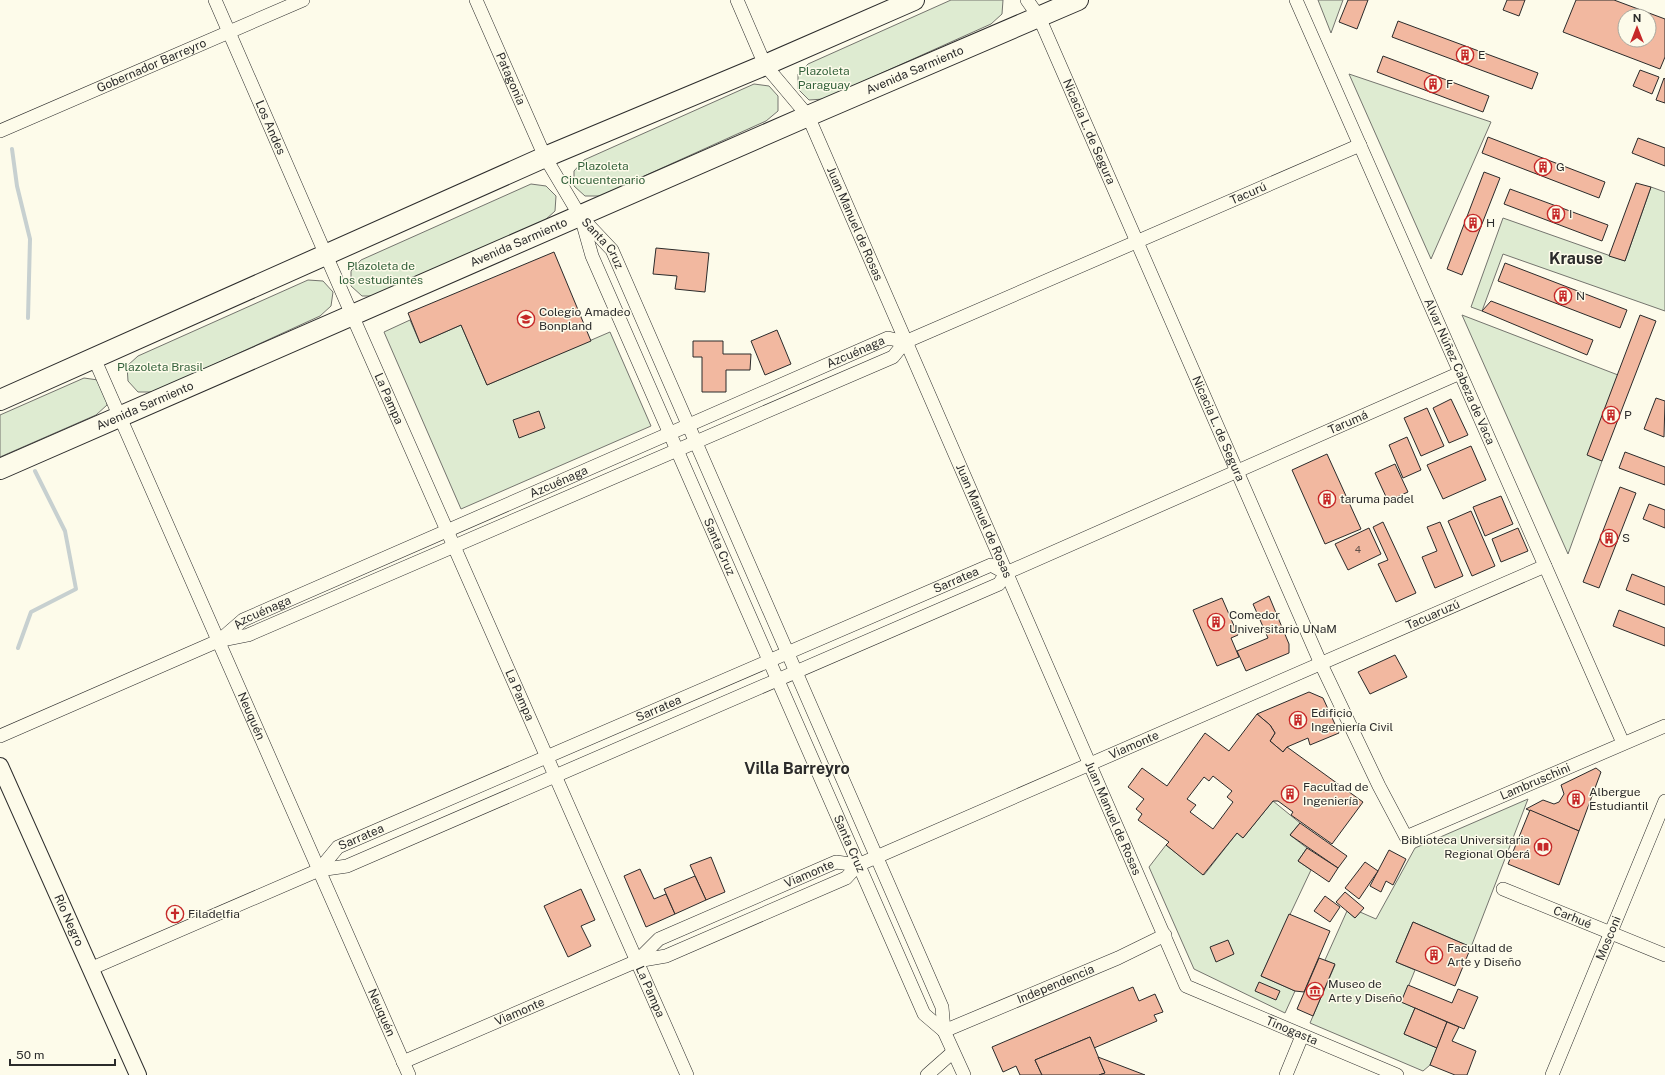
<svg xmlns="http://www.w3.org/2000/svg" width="1665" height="1075" font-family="'Public Sans',sans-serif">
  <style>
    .green { fill: #deebd1; stroke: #74746e }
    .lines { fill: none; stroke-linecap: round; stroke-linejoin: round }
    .stream { stroke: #c7d0d0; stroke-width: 4 }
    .building { fill: #f2b8a0; stroke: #2b2b2b; fill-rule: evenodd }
    .minor-casing { stroke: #2b2b2b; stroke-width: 14 }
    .tertiary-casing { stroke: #2b2b2b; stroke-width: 18 }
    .primary-casing { stroke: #2b2b2b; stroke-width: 22 }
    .minor { stroke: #fdfbea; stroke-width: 13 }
    .tertiary { stroke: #fdfbea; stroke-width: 16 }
    .primary { stroke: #fdfbea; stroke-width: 20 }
    .labels { text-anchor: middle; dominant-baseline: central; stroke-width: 3; stroke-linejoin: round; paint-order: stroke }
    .number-label { font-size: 10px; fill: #5d4e48 }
    .poi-label { font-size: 12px; fill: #2b2b2b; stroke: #fdfbea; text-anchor: start }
    .street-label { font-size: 12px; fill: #2b2b2b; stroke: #fdfbea }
    .park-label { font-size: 12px; fill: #34623c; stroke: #fdfbea }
    .district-label { font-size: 16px; font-weight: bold; fill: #2b2b2b; stroke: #fdfbea }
  </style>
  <rect width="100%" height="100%" fill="#fdfbea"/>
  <g class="green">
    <polygon points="951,0 1003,0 1002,14 991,24 824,99 809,100 798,89 798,74 808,64"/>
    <polygon points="1318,0 1343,0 1331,33"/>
    <polygon points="1349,74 1491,122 1431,259"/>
    <polygon points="754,84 769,86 778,96 778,111 766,121 600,196 585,196 574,186 574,171 584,160"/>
    <polygon points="531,184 546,186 556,196 555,211 544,221 377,296 362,296 351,286 351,271 361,260"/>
    <polygon points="1651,187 1665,192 1665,311 1503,254 1482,311 1471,307 1503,218 1625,261"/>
    <polygon points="308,280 323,281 333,292 331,306 320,316 154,392 138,392 128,381 127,366 138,356"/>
    <polygon points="1462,315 1618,375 1588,455 1602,461 1568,554"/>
    <polygon points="410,320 420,343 461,325 487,385 610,332 651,426 461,509 384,332"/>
    <polygon points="84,378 98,380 108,391 107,405 96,415 0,457 0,415"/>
    <polygon points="1528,799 1471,947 1413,922 1396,962 1415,970 1402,1002 1415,1008 1404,1034 1437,1048 1430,1065 1423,1071 1310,1023 1335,965 1325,960 1347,911 1355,918 1360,912 1376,919 1415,848"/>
    <polygon points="1273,801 1300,823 1290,835 1307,848 1298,861 1311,870 1261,976 1295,991 1285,1013 1194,969 1149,867 1166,845 1204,875 1237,833 1243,838"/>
  </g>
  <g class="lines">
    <g class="stream">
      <polyline points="12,149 17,186 30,239 28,318"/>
      <polyline points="18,648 31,612 76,589 65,531 35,471"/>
    </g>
  </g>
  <g class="building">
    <polygon points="1348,0 1368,0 1357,29 1339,22"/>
    <polygon points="1507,0 1525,0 1519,16 1503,10"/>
    <path d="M1576 0H1614L1665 19V57L1660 69 1563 32ZM1625 16H1649V40H1625Z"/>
    <polygon points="1398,21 1538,73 1532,89 1392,37"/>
    <polygon points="1383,56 1489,96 1483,112 1377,72"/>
    <polygon points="1640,70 1659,77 1652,94 1633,86"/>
    <polygon points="1664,78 1665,79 1665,103 1656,100"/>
    <polygon points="1488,137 1605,182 1599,198 1482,153"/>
    <polygon points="1638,138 1665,148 1665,166 1632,153"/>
    <polygon points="1484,172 1500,178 1462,275 1447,269"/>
    <polygon points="1636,183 1651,187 1625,261 1609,256"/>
    <polygon points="1510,189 1608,225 1602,241 1504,204"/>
    <polygon points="656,248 709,253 705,292 675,289 677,276 653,274"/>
    <polygon points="554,252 591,341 487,385 461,325 420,343 408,313"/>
    <polygon points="1505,263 1627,310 1620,328 1498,281"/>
    <polygon points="1491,301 1593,340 1587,355 1482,311"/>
    <polygon points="1640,315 1656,321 1602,461 1587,455"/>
    <polygon points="777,330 791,364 765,375 751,341"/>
    <polygon points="693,341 723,341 723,354 751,354 750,370 726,370 726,392 702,392 702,357 693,357"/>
    <polygon points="1656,398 1665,401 1664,437 1644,429"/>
    <polygon points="1451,399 1468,435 1449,443 1433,408"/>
    <polygon points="1427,408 1444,446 1421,456 1404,418"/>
    <polygon points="539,411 545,428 519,438 513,420"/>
    <polygon points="1407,437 1421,470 1403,478 1389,445"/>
    <polygon points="1471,446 1486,480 1443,499 1427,465"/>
    <polygon points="1625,452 1665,467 1665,485 1619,468"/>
    <polygon points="1327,454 1361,529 1325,544 1292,470"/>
    <polygon points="1395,464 1408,492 1388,501 1375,473"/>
    <polygon points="1620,487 1636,493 1599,588 1583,582"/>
    <polygon points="1501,496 1513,524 1485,536 1473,507"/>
    <polygon points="1649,504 1665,510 1665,528 1643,519"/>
    <polygon points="1471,511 1495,566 1472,576 1448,521"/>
    <polygon points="1383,522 1416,593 1396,602 1378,564 1388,560 1373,527"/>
    <polygon points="1440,522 1463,576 1435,588 1422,557 1437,551 1427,527"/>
    <polygon points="1369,528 1381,554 1348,570 1335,544"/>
    <polygon points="1518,528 1528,551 1501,562 1492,539"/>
    <polygon points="1632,574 1665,587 1665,605 1626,590"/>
    <polygon points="1269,596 1289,644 1289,653 1246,671 1237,651 1268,638 1253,604"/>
    <polygon points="1222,598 1238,635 1231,638 1239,657 1217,666 1193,610"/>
    <polygon points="1619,610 1665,628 1665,646 1613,626"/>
    <polygon points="1395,655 1407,677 1370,694 1358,672"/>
    <polygon points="1309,692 1323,698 1339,733 1310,745 1308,738 1287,747 1283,752 1270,741 1275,733 1270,725 1257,714"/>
    <path d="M1257 714 1270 725 1275 733 1270 741 1283 752 1287 747 1363 802 1332 844 1291 815 1293 812 1278 801H1273L1243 838 1237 833 1203 875 1166 845 1169 842 1138 820 1142 814 1136 809 1144 799 1128 787 1142 768 1167 786 1205 733 1229 751ZM1213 776 1232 791 1227 797 1233 802 1213 829 1190 812 1196 805 1187 799 1204 777 1209 781Z"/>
    <polygon points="1596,768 1601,772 1579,831 1526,809 1543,800 1554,804 1559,802 1564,794 1561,785"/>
    <polygon points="1530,810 1579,831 1559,885 1508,864"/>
    <polygon points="1300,823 1347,856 1338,868 1290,835"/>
    <polygon points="1307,848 1338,868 1329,882 1298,861"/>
    <polygon points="1389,850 1406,859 1393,885 1386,881 1381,892 1370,886"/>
    <polygon points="711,857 725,892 706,900 690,865"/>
    <polygon points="1365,862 1378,871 1359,899 1345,888"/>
    <polygon points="640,869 654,899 666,894 675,914 646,927 624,876"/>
    <polygon points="695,876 706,900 675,914 664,889"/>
    <polygon points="581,889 595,920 581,926 591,946 568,957 544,906"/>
    <polygon points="1345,892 1364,908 1355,918 1336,902"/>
    <polygon points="1325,896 1340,907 1330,922 1314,911"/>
    <polygon points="1289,914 1330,931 1304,992 1295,991 1261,976"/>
    <polygon points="1413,922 1471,947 1455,986 1396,962"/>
    <polygon points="1228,940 1234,954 1216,962 1210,947"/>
    <polygon points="1319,958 1335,964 1313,1016 1297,1009"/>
    <polygon points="1259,982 1280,991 1276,1000 1255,991"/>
    <polygon points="1408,985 1452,1003 1458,989 1478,997 1464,1029 1401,1002"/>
    <polygon points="1133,987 1139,1001 1155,994 1163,1012 1154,1015 1157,1021 1094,1048 1090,1037 1035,1060 1042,1075 1020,1075 1016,1066 1003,1072 992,1047"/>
    <polygon points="1415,1008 1447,1022 1437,1048 1404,1034"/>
    <polygon points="1447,1022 1459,1027 1452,1041 1476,1051 1467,1075 1455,1075 1430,1065"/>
    <polygon points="1090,1037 1105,1073 1099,1075 1042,1075 1035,1060"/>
    <polygon points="1098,1057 1145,1075 1099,1075 1105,1073"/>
  </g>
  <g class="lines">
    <defs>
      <g id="minor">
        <path id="s1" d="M215 0 352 315 687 1075"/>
        <path id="s2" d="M476 0 545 157 580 216 612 250 942 1007 944 1031 964 1075"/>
        <path id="s3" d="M737 0 765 65 808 116 1186 986 1397 1075"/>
        <path id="s4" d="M1027 0 1039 17 1321 664 1379 786 1406 837 1665 726"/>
        <path id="s5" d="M1296 0 1623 743"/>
        <path id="s6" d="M0 131 303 0"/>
        <path id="s7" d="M581 217 592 256 924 1014 944 1031"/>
        <path id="s8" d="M94 358 409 1075"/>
        <path id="s9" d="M220 640 243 620 888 338 905 342"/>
        <path id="s10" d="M0 736 218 641 248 635 893 357 905 342 1360 145"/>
        <path id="s11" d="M319 870 338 847 991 565 1006 573"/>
        <path id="s12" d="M1503 889 1665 955"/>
        <path id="s13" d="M637 961 659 939 836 862 858 865"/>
        <path id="s14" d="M90 969 319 870 347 866 999 584 1006 573 1460 373"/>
        <path id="s15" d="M944 1031 1118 958 1165 935"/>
        <path id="s16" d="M403 1062 637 961 666 956 846 878 858 865 1545 566"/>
        <polyline points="927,1075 953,1052"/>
        <polyline points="1286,1075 1302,1036"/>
        <path id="s17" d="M1552 1075 1665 801"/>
      </g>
      <g id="tertiary">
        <path id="s18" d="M0 766 138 1075"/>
      </g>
      <g id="primary">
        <polyline points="0,400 545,157 765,65 914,0"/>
        <path id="s19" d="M0 469 808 116 1078 0"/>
      </g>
    </defs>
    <use href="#minor" class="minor-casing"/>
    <use href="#tertiary" class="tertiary-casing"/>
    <use href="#primary" class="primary-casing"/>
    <use href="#minor" class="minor"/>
    <use href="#tertiary" class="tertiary"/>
    <use href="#primary" class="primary"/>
  </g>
  <defs>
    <symbol id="building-ring" viewBox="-11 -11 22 22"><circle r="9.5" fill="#fdfbea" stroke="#c62828" stroke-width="1.5"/><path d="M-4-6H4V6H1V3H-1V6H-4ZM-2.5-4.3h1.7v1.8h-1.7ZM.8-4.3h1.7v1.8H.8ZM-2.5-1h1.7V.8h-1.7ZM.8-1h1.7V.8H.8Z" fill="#c62828"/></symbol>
    <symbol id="school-ring" viewBox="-11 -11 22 22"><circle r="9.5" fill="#fdfbea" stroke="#c62828" stroke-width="1.5"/><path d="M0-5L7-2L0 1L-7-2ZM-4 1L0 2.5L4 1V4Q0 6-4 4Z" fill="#c62828"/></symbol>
    <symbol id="library-ring" viewBox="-11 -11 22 22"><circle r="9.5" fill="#fdfbea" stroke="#c62828" stroke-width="1.5"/><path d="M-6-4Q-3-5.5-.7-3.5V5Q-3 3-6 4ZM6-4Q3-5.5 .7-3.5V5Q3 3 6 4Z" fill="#c62828"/></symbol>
    <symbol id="church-ring" viewBox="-11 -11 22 22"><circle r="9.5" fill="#fdfbea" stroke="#c62828" stroke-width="1.5"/><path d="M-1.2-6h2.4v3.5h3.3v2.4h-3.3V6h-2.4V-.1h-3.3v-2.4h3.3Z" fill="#c62828"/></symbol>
    <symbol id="museum-ring" viewBox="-11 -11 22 22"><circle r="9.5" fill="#fdfbea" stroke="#c62828" stroke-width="1.5"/><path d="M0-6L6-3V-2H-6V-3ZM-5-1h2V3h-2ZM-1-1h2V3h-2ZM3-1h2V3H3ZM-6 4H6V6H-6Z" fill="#c62828"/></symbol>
  </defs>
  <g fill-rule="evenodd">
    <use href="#building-ring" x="1455" y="45" width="20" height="20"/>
    <use href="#building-ring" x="1423" y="74" width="20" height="20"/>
    <use href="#building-ring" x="1533" y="157" width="20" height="20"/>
    <use href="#building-ring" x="1546" y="204" width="20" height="20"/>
    <use href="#building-ring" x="1463" y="213" width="20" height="20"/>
    <use href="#building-ring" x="1553" y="286" width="20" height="20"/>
    <use href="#school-ring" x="516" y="309" width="20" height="20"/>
    <use href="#building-ring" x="1601" y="405" width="20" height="20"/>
    <use href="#building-ring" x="1317" y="489" width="20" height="20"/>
    <use href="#building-ring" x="1599" y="528" width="20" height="20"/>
    <use href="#building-ring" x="1206" y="612" width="20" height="20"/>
    <use href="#building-ring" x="1288" y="710" width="20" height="20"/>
    <use href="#building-ring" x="1280" y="784" width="20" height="20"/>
    <use href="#building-ring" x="1566" y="789" width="20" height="20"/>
    <use href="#library-ring" x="1533" y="837" width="20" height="20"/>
    <use href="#church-ring" x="165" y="904" width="20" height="20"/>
    <use href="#building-ring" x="1424" y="945" width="20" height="20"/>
    <use href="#museum-ring" x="1305" y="981" width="20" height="20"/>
  </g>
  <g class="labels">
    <g class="number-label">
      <text x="1358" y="549">4</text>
    </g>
    <g class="poi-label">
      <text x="1478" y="55">E</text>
      <text x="1446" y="84">F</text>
      <text x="1556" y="167">G</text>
      <text x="1569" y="214">I</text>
      <text x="1486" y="223">H</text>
      <text x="1576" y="296">N</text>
      <text x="539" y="312">Colegio Amadeo<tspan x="539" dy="14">Bonpland</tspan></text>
      <text x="1624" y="415">P</text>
      <text x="1340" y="499">taruma padel</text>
      <text x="1622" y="538">S</text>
      <text x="1229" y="615">Comedor<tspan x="1229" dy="14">Universitario UNaM</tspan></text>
      <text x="1311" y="713">Edificio<tspan x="1311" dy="14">Ingeniería Civil</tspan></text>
      <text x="1303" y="787">Facultad de<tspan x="1303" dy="14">Ingeniería</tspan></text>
      <text x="1589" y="792">Albergue<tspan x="1589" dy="14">Estudiantil</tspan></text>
      <text x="1530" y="840" text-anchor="end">Biblioteca Universitaria<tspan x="1530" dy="14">Regional Oberá</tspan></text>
      <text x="188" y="914">Filadelfia</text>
      <text x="1447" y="948">Facultad de<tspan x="1447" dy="14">Arte y Diseño</tspan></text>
      <text x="1328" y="984">Museo de<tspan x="1328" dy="14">Arte y Diseño</tspan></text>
    </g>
    <g class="street-label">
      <text stroke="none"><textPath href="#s6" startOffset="165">Gobernador Barreyro</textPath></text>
      <text stroke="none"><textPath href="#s19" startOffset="998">Avenida Sarmiento</textPath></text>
      <text stroke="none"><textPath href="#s2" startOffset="86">Patagonia</textPath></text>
      <text stroke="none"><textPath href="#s1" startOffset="139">Los Andes</textPath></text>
      <text stroke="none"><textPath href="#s4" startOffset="146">Nicacia L. de Segura</textPath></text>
      <text stroke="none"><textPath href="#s10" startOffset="1364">Tacurú</textPath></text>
      <text stroke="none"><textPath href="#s3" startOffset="255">Juan Manuel de Rosas</textPath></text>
      <text stroke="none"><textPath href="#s19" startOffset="566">Avenida Sarmiento</textPath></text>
      <text stroke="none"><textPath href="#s2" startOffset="276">Santa Cruz</textPath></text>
      <text stroke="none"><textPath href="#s9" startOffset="699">Azcuénaga</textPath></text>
      <text stroke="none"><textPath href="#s5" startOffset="406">Alvar Núñez Cabeza de Vaca</textPath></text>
      <text stroke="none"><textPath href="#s1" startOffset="435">La Pampa</textPath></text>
      <text stroke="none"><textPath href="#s19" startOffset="158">Avenida Sarmiento</textPath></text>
      <text stroke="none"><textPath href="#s14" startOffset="1375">Tarumá</textPath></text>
      <text stroke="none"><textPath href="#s4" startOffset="470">Nicacia L. de Segura</textPath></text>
      <text stroke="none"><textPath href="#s9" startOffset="375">Azcuénaga</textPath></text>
      <text stroke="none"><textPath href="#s3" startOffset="579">Juan Manuel de Rosas</textPath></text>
      <text stroke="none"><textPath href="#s7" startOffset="358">Santa Cruz</textPath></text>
      <text stroke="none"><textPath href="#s11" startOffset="703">Sarratea</textPath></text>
      <text stroke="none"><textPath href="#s9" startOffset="51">Azcuénaga</textPath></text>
      <text stroke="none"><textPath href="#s16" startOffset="1125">Tacuaruzú</textPath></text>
      <text stroke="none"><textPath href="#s1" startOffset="759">La Pampa</textPath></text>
      <text stroke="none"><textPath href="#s11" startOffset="379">Sarratea</textPath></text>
      <text stroke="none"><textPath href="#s8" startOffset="391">Neuquén</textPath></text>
      <text stroke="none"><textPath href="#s16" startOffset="799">Viamonte</textPath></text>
      <text stroke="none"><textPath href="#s4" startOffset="1060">Lambruschini</textPath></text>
      <text stroke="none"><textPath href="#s3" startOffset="903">Juan Manuel de Rosas</textPath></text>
      <text stroke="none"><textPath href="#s11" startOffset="55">Sarratea</textPath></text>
      <text stroke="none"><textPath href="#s7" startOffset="682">Santa Cruz</textPath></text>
      <text stroke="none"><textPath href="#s13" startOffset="195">Viamonte</textPath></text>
      <text stroke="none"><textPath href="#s12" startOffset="75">Carhué</textPath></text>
      <text stroke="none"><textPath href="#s18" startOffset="169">Río Negro</textPath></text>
      <text stroke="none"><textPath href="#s17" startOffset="148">Mosconi</textPath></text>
      <text stroke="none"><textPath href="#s15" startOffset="121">Independencia</textPath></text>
      <text stroke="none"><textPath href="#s1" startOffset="1083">La Pampa</textPath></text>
      <text stroke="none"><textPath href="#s16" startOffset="127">Viamonte</textPath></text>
      <text stroke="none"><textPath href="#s8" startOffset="715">Neuquén</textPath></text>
      <text stroke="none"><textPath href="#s3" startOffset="1201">Tinogasta</textPath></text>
    </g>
    <g class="park-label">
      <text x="824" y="71">Plazoleta<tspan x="824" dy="14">Paraguay</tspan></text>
      <text x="603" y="166">Plazoleta<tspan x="603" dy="14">Cincuentenario</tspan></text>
      <text x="381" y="266">Plazoleta de<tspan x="381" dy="14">los estudiantes</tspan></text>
      <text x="160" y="367">Plazoleta Brasil</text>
    </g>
    <g class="district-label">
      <text x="1576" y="258">Krause</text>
      <text x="797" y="768">Villa Barreyro</text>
    </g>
  </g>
  <g transform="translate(1637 28)"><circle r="19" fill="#fdfbea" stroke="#a9a89e"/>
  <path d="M0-3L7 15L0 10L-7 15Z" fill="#c62828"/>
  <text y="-6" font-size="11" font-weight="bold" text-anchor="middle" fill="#2b2b2b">N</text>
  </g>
  <path d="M10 1059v6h105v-6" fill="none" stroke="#2b2b2b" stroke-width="2"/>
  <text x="16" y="1059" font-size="12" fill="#2b2b2b" stroke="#fdfbea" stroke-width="3" paint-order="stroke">50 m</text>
</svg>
